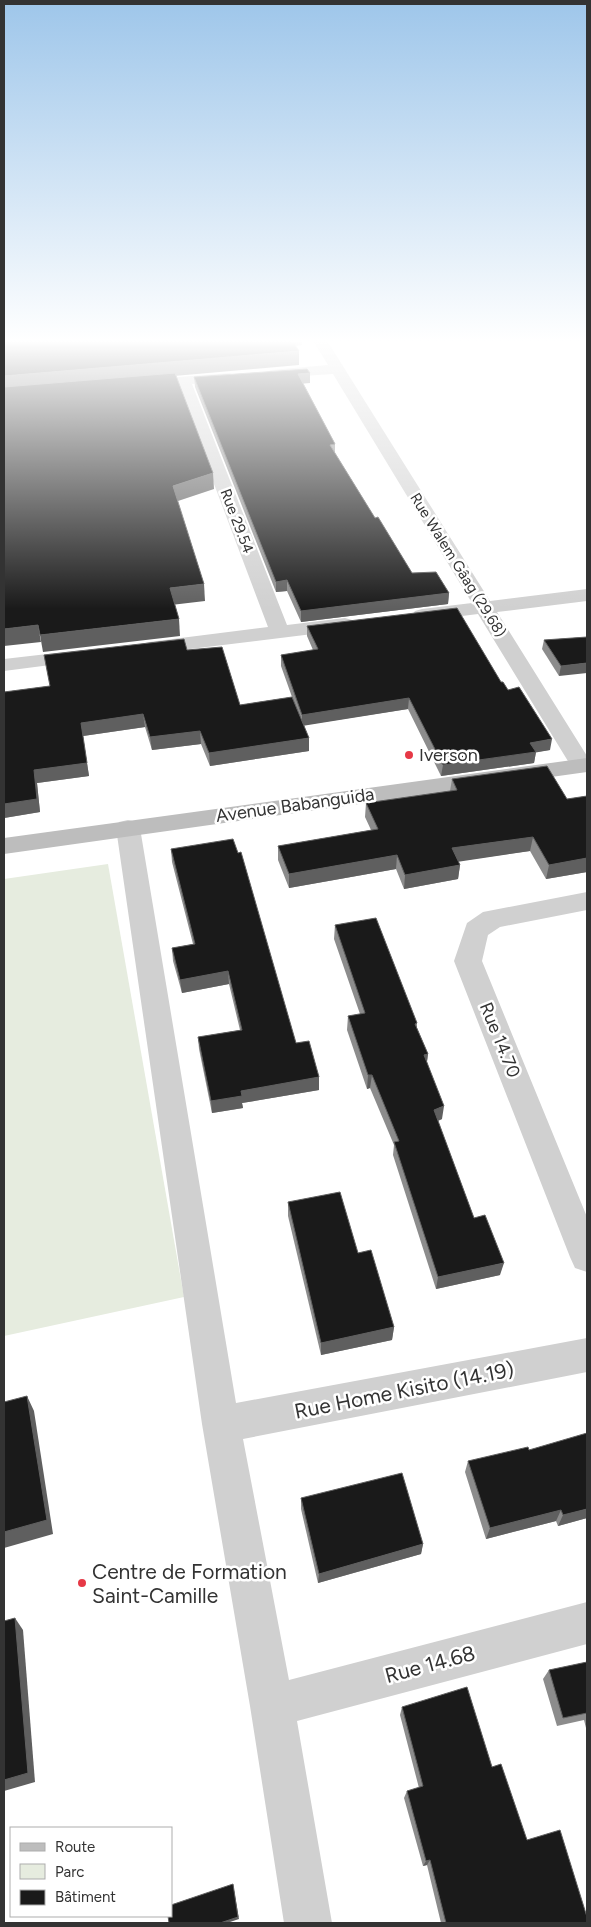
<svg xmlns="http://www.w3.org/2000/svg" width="591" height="1927" font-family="Figtree,sans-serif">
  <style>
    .green { fill: #e6ecdf }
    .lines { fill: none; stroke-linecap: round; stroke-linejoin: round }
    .street { fill: #d0d0d0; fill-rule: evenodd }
    .secondary { fill: #bdbdbd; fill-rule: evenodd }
    .wall { fill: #8c8c8c }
    .shaded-wall { fill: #5f5f5f }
    .building { fill: #1a1a1a; stroke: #5f5f5f }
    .poi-dot { fill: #e63946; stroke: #fff; stroke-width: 2 }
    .labels { text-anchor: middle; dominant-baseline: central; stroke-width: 5; stroke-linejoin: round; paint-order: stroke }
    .far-street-label { font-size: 15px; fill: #333; stroke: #fff }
    .poi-label { font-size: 18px; fill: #333; stroke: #fff; text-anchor: start }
    .street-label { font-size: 18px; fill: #333; stroke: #fff }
    .near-street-label { font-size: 21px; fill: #333; stroke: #fff }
    .near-poi-label { font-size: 21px; fill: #333; stroke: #fff; text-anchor: start }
  </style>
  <rect width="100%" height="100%" fill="#fff"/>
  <polygon class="green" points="108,864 184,1297 4,1336 4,879"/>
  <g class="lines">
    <g class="street">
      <polygon points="312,339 326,339 490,601 587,589 587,601 497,612 587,756 587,772 574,771 478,614 422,621 415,619 412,615 415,611 422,609 472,603 333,374 271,378 264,374 271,370 328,365"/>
      <polygon points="230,373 237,377 235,380 192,384 287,625 345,618 352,620 355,624 352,628 345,630 149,654 142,652 139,648 142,644 149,642 268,627 177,386 141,388 134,384 141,380"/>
      <polygon points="82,650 89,652 92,656 89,660 4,671 4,659"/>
      <polygon points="128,820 137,822 140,828 236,1403 587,1338 587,1372 243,1439 289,1680 587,1602 587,1644 297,1721 332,1923 284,1923 250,1706 202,1424 116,828 119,822"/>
      <polygon points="587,892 587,910 500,927 488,935 482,961 587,1217 587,1272 575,1268 570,1257 454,961 467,923 483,912"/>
    </g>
    <polygon class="secondary" points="587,758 587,772 4,854 4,838"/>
  </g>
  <g class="wall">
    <polygon points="194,377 310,383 303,383 335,444 335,453 375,518 412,573 449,593 448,604 301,622 287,591 276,592 195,387"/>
    <polygon points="307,626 501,682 508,690 550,750 536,752 534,763 441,776 408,709 304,725 309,751 210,766 201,744 152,750 145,727 83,736 89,776 37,783 40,812 4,818 4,692 49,686 187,650 240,705 292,697 281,666 281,655 313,650 307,636"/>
    <polygon points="587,637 559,676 542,649 544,640"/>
    <polygon points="452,779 567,799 587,796 587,872 546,879 530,851 458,861 460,865 458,879 404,889 396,869 289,888 278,860 278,846 371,830 365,817 366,803 450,791"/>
    <polygon points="171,849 296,1043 319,1077 319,1090 242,1103 243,1108 212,1113 199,1049 198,1037 240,1030 229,984 182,993 173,961 172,948 193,944 172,862"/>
    <polygon points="335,925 417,1023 417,1028 428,1054 427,1062 442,1119 438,1121 474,1218 500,1275 436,1289 393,1155 394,1145 370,1088 367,1089 347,1030 348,1016 360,1014 334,939"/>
    <polygon points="288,1202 358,1253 394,1327 392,1340 321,1355 288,1216"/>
    <polygon points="529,1450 587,1518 558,1526 556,1521 486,1539 465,1472 468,1461"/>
    <polygon points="301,1498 423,1544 421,1554 318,1583 301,1509"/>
    <polygon points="587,1662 587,1732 584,1720 557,1726 543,1679 549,1670"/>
    <polygon points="402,1707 492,1767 527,1840 587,1923 441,1923 427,1865 423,1866 404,1798 407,1791 419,1788 400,1715"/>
  </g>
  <g class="shaded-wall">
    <polygon points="287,339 302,339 302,345 287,347"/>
    <polygon points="299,351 299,365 4,391 4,376"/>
    <polygon points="310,373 310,383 298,384 298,374"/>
    <polygon points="213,473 214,489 175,502 173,486"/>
    <polygon points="287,580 287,591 276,592 276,582"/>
    <polygon points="204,584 205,601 171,605 170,588"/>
    <polygon points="449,593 448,604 301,622 301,611"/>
    <polygon points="179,619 180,636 43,652 40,635"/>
    <polygon points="38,625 41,642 4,646 4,629"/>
    <polygon points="587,663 587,673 559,676 561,666"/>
    <polygon points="409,698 408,709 302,726 302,715"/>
    <polygon points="143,714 145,727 83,736 81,723"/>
    <polygon points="200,731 201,744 152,750 150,737"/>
    <polygon points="309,738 309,751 210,766 209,753"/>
    <polygon points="552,739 550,750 533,753 536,752 534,763 441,776 443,765 530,743"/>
    <polygon points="87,763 89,776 37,783 40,812 4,818 4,804 34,770"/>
    <polygon points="533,837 530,851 450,863 452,848"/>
    <polygon points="397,855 396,869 289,888 289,874"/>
    <polygon points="587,858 587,872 546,879 549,865"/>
    <polygon points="460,865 458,879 404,889 405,875"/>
    <polygon points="228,971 229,984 182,993 180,980"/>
    <polygon points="428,1054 426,1068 424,1055"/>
    <polygon points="368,1075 372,1075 370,1088 367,1089"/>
    <polygon points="319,1077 319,1090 242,1103 243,1108 212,1113 211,1101 241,1091"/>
    <polygon points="444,1106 442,1119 432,1123 434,1110"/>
    <polygon points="504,1263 500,1275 436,1289 438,1277"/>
    <polygon points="394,1327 392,1340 321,1355 321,1343"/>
    <polygon points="27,1396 34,1411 53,1534 4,1548 4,1532"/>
    <polygon points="587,1509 587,1518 558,1526 563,1515"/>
    <polygon points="561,1510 556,1521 486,1539 490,1528"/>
    <polygon points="423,1544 421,1554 318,1583 319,1574"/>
    <polygon points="15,1618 23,1630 35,1782 4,1791 4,1780"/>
    <polygon points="430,1860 427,1865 423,1866 426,1861"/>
    <polygon points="233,1884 239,1919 227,1923 220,1923"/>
  </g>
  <g class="building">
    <polygon points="4,339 291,339 299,351 4,376"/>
    <polygon points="307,369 310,373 298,374 335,444 330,445 375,518 378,517 412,573 436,572 449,593 301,611 287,580 276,582 194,377"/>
    <polygon points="175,373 213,473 173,486 204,584 170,588 179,619 40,635 38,625 4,629 4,387"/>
    <polygon points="457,608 501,682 503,682 508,690 519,687 552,739 530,743 536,752 443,765 409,698 302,715 281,655 318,649 307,626"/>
    <polygon points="587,637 587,663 561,666 544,640"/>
    <polygon points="184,639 187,650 222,647 240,705 292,697 309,738 209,753 200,731 150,737 143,714 81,723 87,763 34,770 37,799 4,804 4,692 50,686 44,655"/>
    <polygon points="547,766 567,799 587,796 587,858 549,865 533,837 452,848 460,865 405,875 397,855 289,874 278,846 378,829 366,803 457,790 452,779"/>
    <polygon points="233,839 238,853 241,852 296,1043 309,1041 319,1077 241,1091 242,1096 211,1101 198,1037 242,1030 228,971 180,980 172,948 195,944 171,849"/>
    <polygon points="376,918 417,1023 415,1024 428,1054 424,1055 444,1106 434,1110 474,1218 485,1215 504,1263 438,1277 394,1142 399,1141 372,1075 368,1075 348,1016 365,1013 335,925"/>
    <polygon points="340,1192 358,1253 371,1250 394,1327 321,1343 288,1202"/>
    <polygon points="27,1396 47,1520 4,1532 4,1402"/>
    <polygon points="587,1433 587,1509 563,1515 561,1510 490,1528 468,1461 528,1447 529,1450"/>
    <polygon points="402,1473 423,1544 319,1574 301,1498"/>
    <polygon points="15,1618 28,1773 4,1780 4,1621"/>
    <polygon points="587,1662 587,1713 563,1718 549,1670"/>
    <polygon points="467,1687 492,1767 501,1764 527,1840 560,1830 587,1917 587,1923 446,1923 430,1860 426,1861 407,1791 423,1786 402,1707"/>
    <polygon points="233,1884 238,1917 220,1923 169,1923 168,1916 171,1916 171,1905"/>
  </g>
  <linearGradient id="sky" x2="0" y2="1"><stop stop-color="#9ec6ea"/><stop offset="0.56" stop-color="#fff"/><stop offset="1" stop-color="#fff" stop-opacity="0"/></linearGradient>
  <rect width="591" height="609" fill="url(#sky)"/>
  <g class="poi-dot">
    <circle cx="409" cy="755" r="5"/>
    <circle cx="82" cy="1583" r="5"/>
  </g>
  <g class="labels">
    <g class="far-street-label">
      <text transform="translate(237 521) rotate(69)">Rue 29.54</text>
      <text transform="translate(458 565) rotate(58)">Rue Walem Gâag (29.68)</text>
    </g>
    <g class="poi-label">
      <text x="419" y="755">Iverson</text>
    </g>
    <g class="street-label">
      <text transform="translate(295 805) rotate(-8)">Avenue Babanguida</text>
      <text transform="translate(500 1040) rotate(68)">Rue 14.70</text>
    </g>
    <g class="near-street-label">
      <text transform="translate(404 1390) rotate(-11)">Rue Home Kisito (14.19)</text>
      <text transform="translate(430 1664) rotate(-15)">Rue 14.68</text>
    </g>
    <g class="near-poi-label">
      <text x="92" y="1571">Centre de Formation<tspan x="92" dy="24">Saint-Camille</tspan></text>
    </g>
  </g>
  <rect width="591" height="1927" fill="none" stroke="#333333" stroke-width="10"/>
  <rect x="10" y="1827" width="162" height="90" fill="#ffffff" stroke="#adadad"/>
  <rect x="20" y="1843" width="25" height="8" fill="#bdbdbd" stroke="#adadad"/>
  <text x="55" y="1852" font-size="15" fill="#333333">Route</text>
  <rect x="20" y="1864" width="25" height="15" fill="#e6ecdf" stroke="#adadad"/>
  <text x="55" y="1877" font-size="15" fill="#333333">Parc</text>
  <rect x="20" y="1890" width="25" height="15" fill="#1a1a1a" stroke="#adadad"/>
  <text x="55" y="1902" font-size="15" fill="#333333">Bâtiment</text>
</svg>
